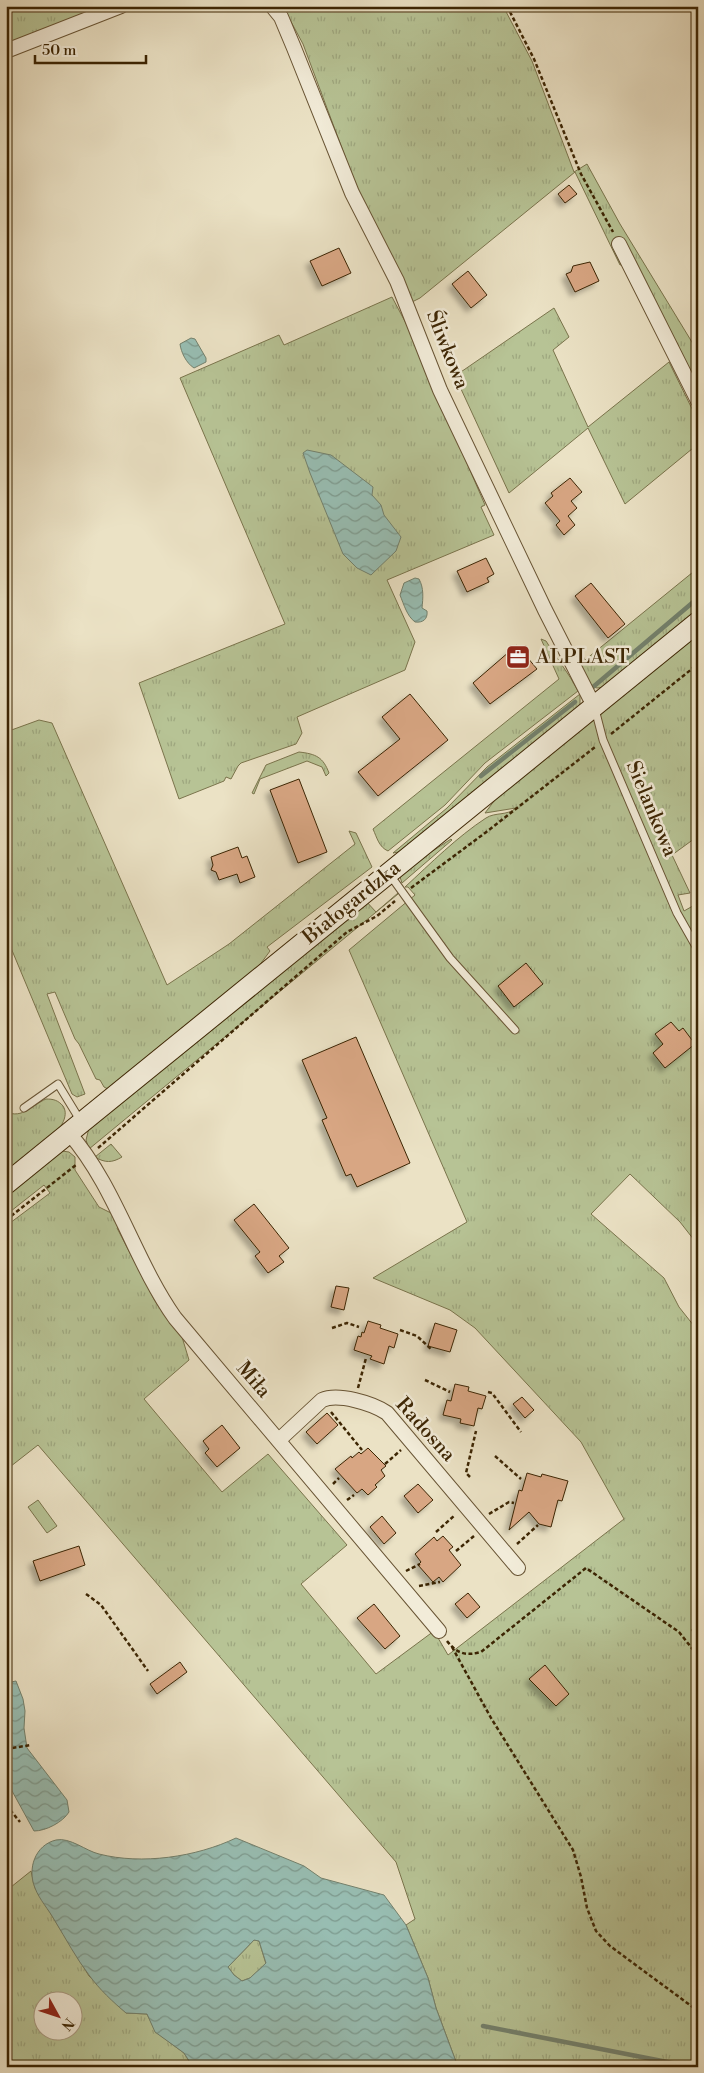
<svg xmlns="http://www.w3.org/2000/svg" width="704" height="2073" font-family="'Libre Bodoni',serif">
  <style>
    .grass { fill: url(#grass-tufts); stroke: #7a744c; fill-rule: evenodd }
    .garden { fill: #b7c395; stroke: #7a744c }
    .water { fill: url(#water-waves); stroke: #73816d; fill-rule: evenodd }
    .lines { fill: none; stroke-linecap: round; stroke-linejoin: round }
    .stream { stroke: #73816d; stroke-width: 4.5 }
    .building { fill: #d8a683; stroke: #3c2503; filter: url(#shadow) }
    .lane-casing { stroke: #685434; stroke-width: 9 }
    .street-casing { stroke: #685434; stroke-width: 16 }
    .secondary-casing { stroke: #3c2503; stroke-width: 22 }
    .path { stroke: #3c2503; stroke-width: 2.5; stroke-dasharray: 4 2.5; stroke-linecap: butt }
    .lane { stroke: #f2ecd9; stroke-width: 7 }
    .street { stroke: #f2ecd9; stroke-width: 14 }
    .secondary { stroke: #f2ecd9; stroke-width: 20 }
    .labels { text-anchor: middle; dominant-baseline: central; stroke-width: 5; stroke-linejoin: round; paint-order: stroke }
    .street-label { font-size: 20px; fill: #3c2503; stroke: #f2ecd9 }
    .poi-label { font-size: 20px; fill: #3c2503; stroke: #f2ecd9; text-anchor: start }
  </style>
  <defs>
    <pattern id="grass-tufts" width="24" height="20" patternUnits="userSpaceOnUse" patternTransform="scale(1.25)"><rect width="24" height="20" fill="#b7c395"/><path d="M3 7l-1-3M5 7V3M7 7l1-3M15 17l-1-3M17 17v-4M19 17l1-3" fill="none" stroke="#9ea77f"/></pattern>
    <pattern id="water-waves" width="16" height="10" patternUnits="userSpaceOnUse" patternTransform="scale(1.25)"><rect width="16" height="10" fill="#98beb3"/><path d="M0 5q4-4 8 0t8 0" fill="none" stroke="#7d9a8f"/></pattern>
    <filter id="shadow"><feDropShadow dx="-4.5" dy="4.5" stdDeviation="2.5" flood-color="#0004"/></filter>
  </defs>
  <rect width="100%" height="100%" fill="#ebe2c5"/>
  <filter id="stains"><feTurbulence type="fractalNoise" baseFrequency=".004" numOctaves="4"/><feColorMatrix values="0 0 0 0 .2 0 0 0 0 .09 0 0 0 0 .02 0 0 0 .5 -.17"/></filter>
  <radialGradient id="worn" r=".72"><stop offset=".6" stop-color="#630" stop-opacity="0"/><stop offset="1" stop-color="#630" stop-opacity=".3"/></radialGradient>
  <g class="grass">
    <polygon points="6,6 100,6 6,47"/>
    <polygon points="277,6 503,6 532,61 574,172 587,164 620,224 698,352 698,393 625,264 620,265 575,172 420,298 412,302 358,191 303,44 289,18"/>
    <polygon points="392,297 409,329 485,505 481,507 494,535 387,580 415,642 405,670 297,717 302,733 296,744 241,763 238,766 231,779 226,777 224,781 179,799 139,683 285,624 180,378 279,335 284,345"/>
    <polygon points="554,308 569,337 553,350 588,427 669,362 698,421 698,444 625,504 588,428 509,493 455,376"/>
    <polygon points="698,568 698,612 605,687 597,688 590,686 578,665 579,648 585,660"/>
    <path d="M698 630V836L672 855 690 893 678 895 684 911 698 903V1245L680 1222 630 1174 591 1214 664 1278 679 1307 698 1331V1623L691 1630 698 1638V2067H458L436 2008 428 1978 406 1925 415 1919 396 1862 38 1445 6 1470V1226L50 1193 44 1185 6 1215V1192L62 1151 69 1152 75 1157V1170L99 1207 111 1213 119 1226 117 1228 155 1301 182 1337 189 1360 144 1399 222 1492 268 1454 347 1545 301 1584 376 1674 434 1631 448 1655 624 1519 581 1442 475 1328 450 1310 373 1278 467 1222 349 950 415 895 408 887H405C431 863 457 837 486 818 495 812 507 816 516 808L485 813 504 788Z"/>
    <path d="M541 639 546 641C556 658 569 673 578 691L485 763 445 805 388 851C379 847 377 838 373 829L559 679Z"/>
    <polygon points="580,694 580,704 575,712 404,851 393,853 447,808 487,767"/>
    <polygon points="39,720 52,723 167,985 229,944 355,844 349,831 356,833 372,867 267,947 270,951 253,974 108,1089 104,1087 100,1080 96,1079 79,1044 75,1039 55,992 47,994 85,1094 77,1097 72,1094 6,936 6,732"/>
    <path d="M299 752C316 754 323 757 329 773L326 776 322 767 307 761 260 779 254 794 252 793 266 765Z"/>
    <polygon points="451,839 452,840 402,883 400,877 402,871"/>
    <polygon points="398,893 398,894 89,1149 86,1140 89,1128 365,900 376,912"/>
    <path d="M46 1099C53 1099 58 1100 63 1106 77 1127 21 1163 6 1175V1112C23 1119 32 1105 46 1099Z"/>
    <path d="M111 1144 122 1157C112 1163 105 1163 95 1157Z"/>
    <path d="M31 1871 35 1888 89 1976 126 2013 147 2014 156 2032 184 2053 193 2067H6V1891ZM42 2000H72V2030H42Z"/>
    <polygon points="254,1940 259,1941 266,1964 250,1978 242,1981 234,1975 228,1967"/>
  </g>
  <polygon class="garden" points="38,1500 57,1526 47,1533 28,1507"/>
  <g class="water">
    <path d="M191 338 195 339 206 358V362L194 368C186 363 181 352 180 344Z"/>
    <polygon points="307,450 331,455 373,487 372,495 381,505 384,515 401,537 396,551 371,575 357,568 343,554 310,473 303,453"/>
    <path d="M415 578 419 579C424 588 423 598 422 608L427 611C428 619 423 623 415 622 407 616 404 605 400 595L404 583Z"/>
    <path d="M16 1681 23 1699 25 1711 24 1728 27 1748 67 1800 69 1812C63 1822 46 1831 34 1831L6 1780V1683Z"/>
    <path d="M236 1838 304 1866 321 1878 384 1895 406 1925 428 1978 436 2008 458 2067H193L184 2053 155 2032 147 2014 126 2013C113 2002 99 1989 89 1975 76 1958 66 1939 55 1921 49 1910 39 1899 35 1888 27 1869 35 1845 56 1840 70 1837 86 1851 99 1854 142 1865 196 1857 236 1838ZM254 1940 259 1941 266 1963 250 1978 242 1981 234 1975 228 1967Z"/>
  </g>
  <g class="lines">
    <g class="stream">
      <polyline points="593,687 698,598"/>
      <polyline points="481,776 575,702"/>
      <polyline points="483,2026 693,2067"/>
    </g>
  </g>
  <g class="building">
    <polygon points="569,185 577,194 565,203 558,194"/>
    <polygon points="339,248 351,273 322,286 310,261"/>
    <polygon points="590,262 599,281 575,292 566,274 571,272 573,266"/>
    <polygon points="468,271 487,295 471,308 452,284"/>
    <polygon points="570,478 582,492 571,501 577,508 568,516 575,525 564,535 556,525 560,521 545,503 553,496 551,493"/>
    <polygon points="486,558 494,574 487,578 489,582 467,592 457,571"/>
    <polygon points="591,583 625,624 608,638 575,596"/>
    <polygon points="517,645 537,669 490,704 473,683"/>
    <polygon points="410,694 448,740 378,796 358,772 400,739 382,717"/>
    <polygon points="299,779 327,852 298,863 270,790"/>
    <polygon points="238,847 242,858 247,856 255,877 240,883 237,874 219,880 216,872 211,870 213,865 211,857"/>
    <polygon points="526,963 543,984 514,1007 498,986"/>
    <polygon points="671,1022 679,1031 683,1028 695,1044 665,1068 653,1053 663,1044 655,1034"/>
    <polygon points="356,1037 410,1163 357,1187 351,1174 346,1176 322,1120 327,1118 302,1060"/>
    <polygon points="254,1204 289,1248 279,1256 284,1262 268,1273 255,1256 260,1252 234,1220"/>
    <polygon points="336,1286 349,1288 344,1310 331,1307"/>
    <polygon points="368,1321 381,1325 380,1328 398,1334 394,1348 389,1346 384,1364 370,1359 372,1356 354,1350 358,1336 361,1337 362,1332 364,1333"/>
    <polygon points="435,1323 457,1330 450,1352 428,1346"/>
    <polygon points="455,1384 469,1387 468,1391 486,1396 482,1409 478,1408 474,1426 460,1423 461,1419 443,1415 447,1400 451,1401"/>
    <polygon points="522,1397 534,1410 525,1418 513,1404"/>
    <polygon points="327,1413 338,1425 317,1444 306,1432"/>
    <polygon points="222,1425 240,1448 217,1467 205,1453 209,1449 203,1441"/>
    <polygon points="368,1448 386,1466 381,1470 385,1476 375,1485 377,1487 368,1495 362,1489 357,1493 335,1469 351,1456 352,1458 359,1452 361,1454"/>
    <polygon points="527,1473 541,1477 542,1474 568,1481 562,1501 558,1500 551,1527 539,1524 529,1512 509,1530 519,1490 522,1491"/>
    <polygon points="418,1484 433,1500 418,1513 404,1496"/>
    <polygon points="382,1516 396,1533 384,1544 370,1527"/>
    <polygon points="443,1536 453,1547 449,1550 461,1565 443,1582 439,1577 433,1582 418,1565 421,1562 415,1554 434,1537 437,1541"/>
    <polygon points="79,1546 85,1565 40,1581 33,1561"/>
    <polygon points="468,1593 480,1607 467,1618 455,1604"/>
    <polygon points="374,1604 400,1636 385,1649 357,1618"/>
    <polygon points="180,1662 187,1672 157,1694 150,1684"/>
    <polygon points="545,1665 569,1694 556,1706 529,1679"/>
  </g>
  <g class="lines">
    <defs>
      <g id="lane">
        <polyline points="595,709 603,740 677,913 698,950"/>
        <polyline points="390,875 450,958 515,1030"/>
        <polyline points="24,1108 58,1084 80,1120"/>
      </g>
      <g id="street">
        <polyline points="272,6 281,17 294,48 352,193 397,281 440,390 545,610 594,706"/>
        <polyline points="6,51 121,6"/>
        <polyline points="619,244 698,401"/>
        <path d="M69 1133C116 1187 134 1260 175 1318L439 1631"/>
        <path d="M279 1440 322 1400C338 1393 372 1403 387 1413L518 1568"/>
      </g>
      <polyline id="secondary" points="6,1184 698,622"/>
    </defs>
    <use href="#lane" class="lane-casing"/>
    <use href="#street" class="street-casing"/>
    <use href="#secondary" class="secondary-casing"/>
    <g class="path">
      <polyline points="507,6 534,59 581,174 613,232"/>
      <polyline points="611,734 698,664"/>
      <polyline points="411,888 489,830 595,747"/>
      <polyline points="98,1148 347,932 377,916 395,901"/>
      <polyline points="6,1220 76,1165"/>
      <polyline points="332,1328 347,1323 359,1327"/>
      <polyline points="400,1330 417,1336 432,1350"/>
      <polyline points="425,1380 450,1392"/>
      <polyline points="358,1388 366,1358"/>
      <polyline points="488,1392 492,1393 521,1432"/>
      <polyline points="331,1412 362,1450"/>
      <polyline points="495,1456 521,1479"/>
      <polyline points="385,1464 401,1450"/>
      <polyline points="470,1477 466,1473 476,1431"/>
      <polyline points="333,1484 339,1478"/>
      <polyline points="347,1500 354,1495"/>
      <polyline points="489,1514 509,1502 514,1503"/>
      <polyline points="436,1532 455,1515"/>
      <polyline points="517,1544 538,1525"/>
      <polyline points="456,1551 474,1536"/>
      <polyline points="406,1571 420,1564"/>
      <polyline points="419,1586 440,1582"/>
      <polyline points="86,1594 101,1605 148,1671"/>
      <path d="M447 1641C457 1654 466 1656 481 1652L586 1568 679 1632 698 1656"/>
      <polyline points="452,1647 491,1718 573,1850 581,1877 587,1908 596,1931 610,1946 698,2011"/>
      <polyline points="6,1749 31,1745"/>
      <polyline points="6,1805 20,1822"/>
    </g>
    <use href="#lane" class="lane"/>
    <use href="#street" class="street"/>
    <use href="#secondary" class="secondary"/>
  </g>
  <defs>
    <symbol id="office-square" viewBox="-11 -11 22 22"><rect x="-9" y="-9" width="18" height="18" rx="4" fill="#8f2418" stroke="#f2ecd9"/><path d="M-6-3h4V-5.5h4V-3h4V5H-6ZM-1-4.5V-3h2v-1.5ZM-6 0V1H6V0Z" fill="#fff"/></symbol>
  </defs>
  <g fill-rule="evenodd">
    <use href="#office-square" x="504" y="643" width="28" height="28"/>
  </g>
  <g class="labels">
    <g class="street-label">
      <text transform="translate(447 350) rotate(68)">Śliwkowa</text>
      <text transform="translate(651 809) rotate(67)">Sielankowa</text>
      <text transform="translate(352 903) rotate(-39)">Białogardzka</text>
      <text transform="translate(253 1380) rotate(49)">Miła</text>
      <text transform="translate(425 1430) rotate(48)">Radosna</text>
    </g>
    <g class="poi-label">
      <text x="536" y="657">ALPLAST</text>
    </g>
  </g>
  <rect width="704" height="2073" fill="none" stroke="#ebe2c5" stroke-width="25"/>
  <rect x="8" y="8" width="689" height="2058" fill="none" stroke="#3c2503" stroke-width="2.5"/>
  <rect x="12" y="12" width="679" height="2048" fill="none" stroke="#3c2503"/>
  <g transform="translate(58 2016) rotate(130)"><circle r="24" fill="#f2ecd9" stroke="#a99c83"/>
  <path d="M0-4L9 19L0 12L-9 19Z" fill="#8f2418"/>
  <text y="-8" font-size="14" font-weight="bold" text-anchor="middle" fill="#3c2503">N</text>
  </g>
  <path d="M35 55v8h111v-8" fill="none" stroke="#3c2503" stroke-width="2.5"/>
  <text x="42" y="55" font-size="15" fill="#3c2503" stroke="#f2ecd9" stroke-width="4" paint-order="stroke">50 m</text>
  <rect width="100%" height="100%" filter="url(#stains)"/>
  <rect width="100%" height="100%" fill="url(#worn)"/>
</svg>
